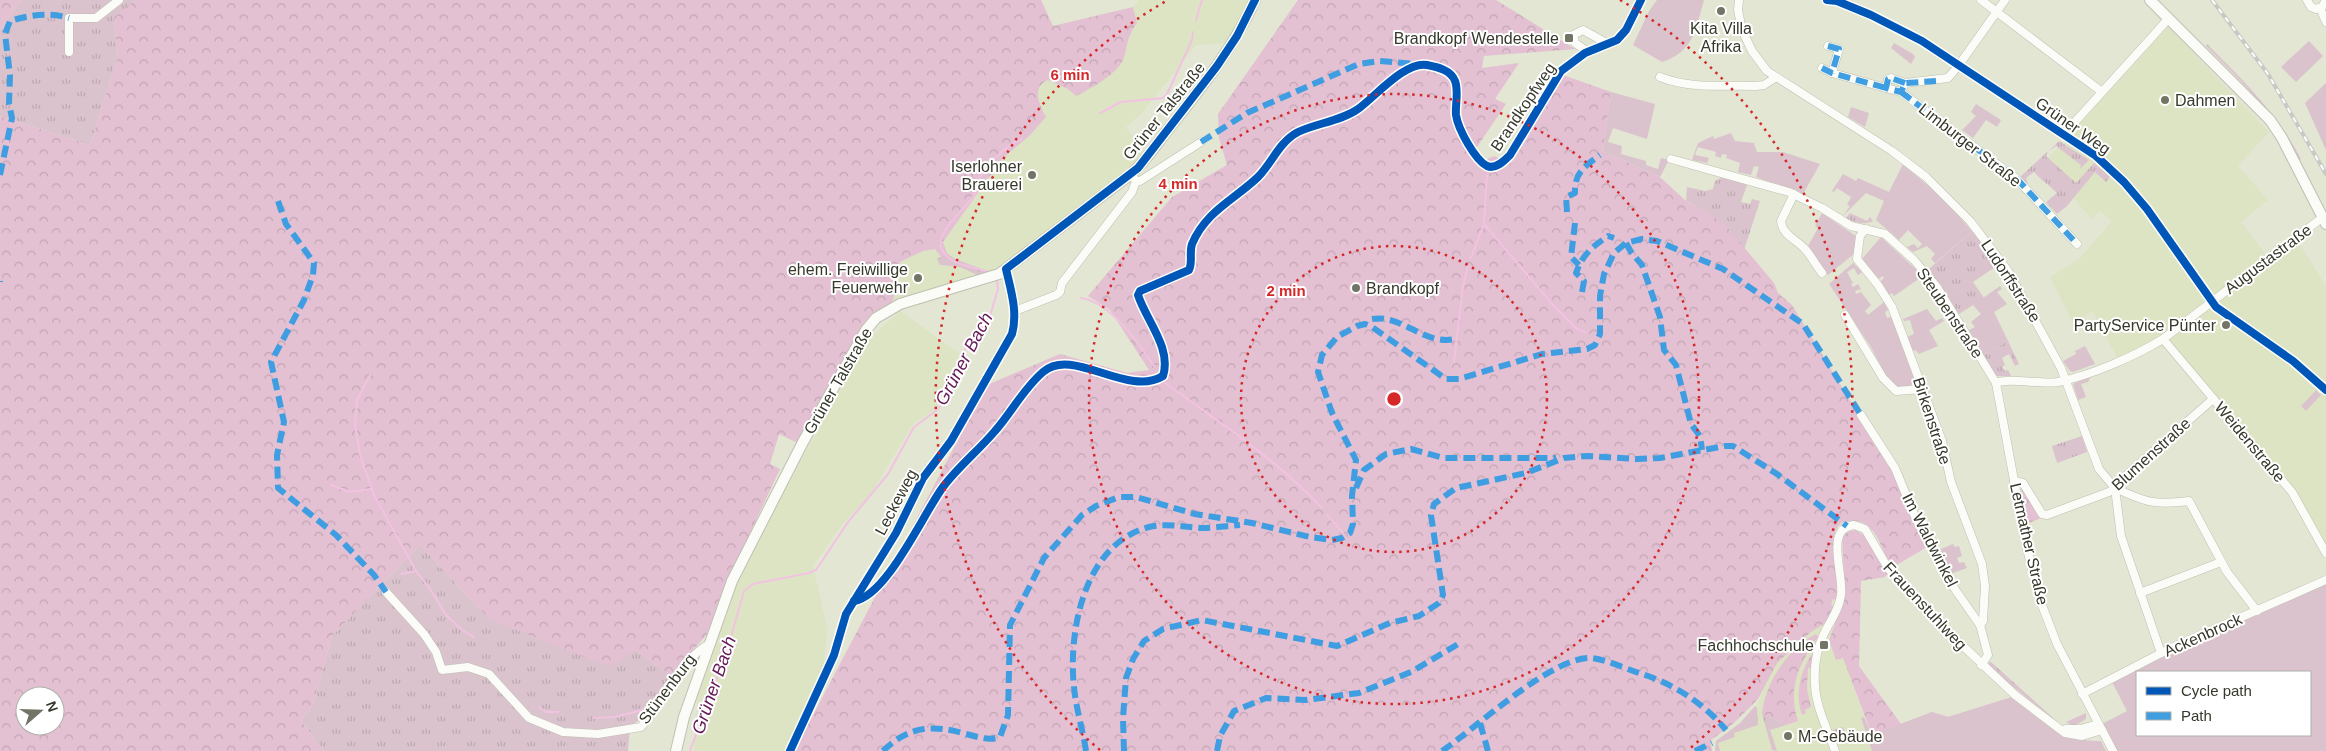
<svg xmlns="http://www.w3.org/2000/svg" width="2326" height="751" font-family="Helvetica,sans-serif">
  <style>
    .built { fill: #dde4c4 }
    .grass { fill: url(#grass-tufts) }
    .forest { fill: url(#forest-crowns); fill-rule: evenodd }
    .green { fill: #dbc3ce; fill-rule: evenodd }
    .lines { fill: none; stroke-linecap: round; stroke-linejoin: round }
    .stream { stroke: #f2c3e1; stroke-width: 2 }
    .minor-casing { stroke: #bdc0b1; stroke-width: 9 }
    .major-casing { stroke: #bdc0b1; stroke-width: 12 }
    .minor { stroke: #fbfbf8; stroke-width: 8 }
    .major { stroke: #fbfbf8; stroke-width: 10 }
    .rail-casing { stroke: #c8c9c5; stroke-width: 4 }
    .rail { stroke: #fff; stroke-width: 2; stroke-dasharray: 5.5; stroke-linecap: butt }
    .quiet { stroke: #3e9ee1; stroke-width: 6; stroke-dasharray: 12 6; stroke-linecap: butt }
    .cycleway-casing { stroke: #fff; stroke-width: 11 }
    .cycleway { stroke: #0057b8; stroke-width: 8 }
    .ring { fill: none; stroke: #d62828; stroke-width: 2.5; stroke-dasharray: 2.5 5 }
    .poi-dot { fill: #727565; stroke: #fff; stroke-width: 2 }
    .labels { text-anchor: middle; dominant-baseline: central; stroke-width: 4; stroke-linejoin: round; paint-order: stroke }
    .poi-label { font-size: 16px; fill: #35382a; stroke: #fff; text-anchor: end }
    .street-label { font-size: 16px; fill: #35382a; stroke: #fff }
    .water-label { font-size: 18px; font-style: italic; fill: #661959; stroke: #fff }
    .centre { fill: #d62828; stroke: #fff; stroke-width: 2.5 }
    .ring-label { font-size: 15px; text-anchor: middle; font-weight: bold; fill: #d62828; stroke: #fff; stroke-width: 4; stroke-linejoin: round; paint-order: stroke }
  </style>
  <defs>
    <pattern id="grass-tufts" width="24" height="20" patternUnits="userSpaceOnUse" patternTransform="scale(1.25)"><rect width="24" height="20" fill="#dbc3ce"/><path d="M3 7l-1-3M5 7V3M7 7l1-3M15 17l-1-3M17 17v-4M19 17l1-3" fill="none" stroke="#bda8b1"/></pattern>
    <pattern id="forest-crowns" width="20" height="18" patternUnits="userSpaceOnUse" patternTransform="scale(1.25)"><rect width="20" height="18" fill="#e3c0d2"/><path d="M2 6a3 3 0 1 1 6 0M12 15a3 3 0 1 1 6 0" fill="none" stroke="#c3a6b4"/></pattern>
  </defs>
  <rect width="100%" height="100%" fill="#e2e6d3"/>
  <g class="built">
    <polygon points="1139,0 1248,0 1228,43 1196,45 1142,113 1126,127 1147,156 995,274 955,259 947,253 943,242 1002,159 1045,117 1037,98 1037,90 1043,82 1048,80 1068,89 1123,61 1126,41 1137,23 1133,7"/>
    <polygon points="2168,27 2269,132 2238,166 2268,200 2241,222 2271,261 2298,242 2326,286 2326,545 2304,506 2166,345 2134,357 2117,357 2092,311 2074,325 2050,277 2080,258 2112,221 2100,211 2092,219 2043,164"/>
    <polygon points="935,249 941,257 937,259 940,265 960,267 979,276 892,306 900,262 923,251"/>
    <polygon points="900,311 960,354 937,408 914,423 870,495 841,526 813,566 827,628 822,685 791,751 694,751 698,693 731,597 781,497 868,340"/>
    <polygon points="1833,599 1843,602 1833,626 1864,717 1861,718 1872,751 1715,751 1716,741 1740,723 1757,706 1766,682 1777,663 1811,632 1820,627 1834,607 1831,604"/>
  </g>
  <g class="grass">
    <polygon points="21,0 136,0 114,18 117,59 90,145 0,116 0,30"/>
    <path d="M2207 44C2243 80 2277 113 2301 159L2299 160C2275 113 2243 83 2206 46Z"/>
    <polygon points="2059,141 2089,160 2080,169 2081,165 2056,146 2049,151"/>
    <path d="M2048 151 2046 156 2076 183 2094 163 2110 177 2106 182 2095 172 2067 206 2057 214 2046 202 2057 193C2049 185 2041 180 2034 172L2026 178 2029 187 2019 178Z"/>
    <path d="M1722 177 1747 185 1741 202 1750 204 1752 199 1760 201 1744 250C1725 226 1713 215 1686 201L1687 187 1705 191 1713 189 1715 181Z"/>
    <path d="M1850 213 1867 221 1870 217 1873 221C1866 225 1854 223 1846 218Z"/>
    <polygon points="1972,231 1998,265 1973,282 1984,298 1959,314 1929,269"/>
    <polygon points="947,253 955,259 995,274 979,276 960,267 940,265 937,259"/>
    <polygon points="2008,341 2019,364 2015,366 2009,354 2002,358 2005,365 2002,367 2005,371 2008,370 2011,376 1996,376 1984,355"/>
    <polygon points="2316,390 2321,395 2306,411 2301,406"/>
    <polygon points="2082,436 2087,452 2057,463 2052,446"/>
    <polygon points="420,545 489,619 636,650 671,676 645,717 630,726 628,751 324,751 301,721 313,705 332,636"/>
    <polygon points="1989,662 1991,662 2061,725 1988,667"/>
    <polygon points="1755,706 1757,708 1758,725 1734,733 1735,737 1718,743 1720,751 1715,751 1716,741 1740,723"/>
    <polygon points="2086,713 2086,719 2074,726 2066,722"/>
    <polygon points="1762,714 1786,725 1770,730 1777,751 1772,750"/>
    <polygon points="1843,727 1848,741 1843,740 1841,743 1837,733 1834,734 1833,730"/>
  </g>
  <g class="forest">
    <polygon points="0,0 21,0 0,30"/>
    <path d="M136 0H1041L1053 26 1133 7 1137 23C1125 40 1129 44 1123 60 1117 74 1089 90 1076 96L1068 89 1048 80C1031 87 1039 104 1046 117L1029 136 1002 159 943 242 947 253 941 257 935 249 923 251 900 262 892 306 876 317 800 444 779 434 770 464 780 469 726 584 707 634 671 676 636 650 609 667 489 619 420 545 332 636 313 705 301 721 324 751H0V116L90 145 117 59 114 17ZM25 696H55V726H25Z"/>
    <path d="M1298 0H1496L1575 49 1484 56 1482 68 1519 63 1495 99 1506 104 1475 150 1483 161 1494 156 1508 162 1563 75 1611 92 1603 151 1660 177 1686 201 1711 215 1727 227 1774 283 1778 293 1792 305 1893 471 1927 547 1893 567C1883 556 1881 538 1870 528 1864 521 1857 521 1849 521 1822 522 1839 573 1839 589 1838 592 1837 596 1836 600L1833 599 1831 604 1834 607 1827 622 1811 632 1777 663 1758 699 1734 723 1711 740 1712 751H794L987 385 1060 354 1127 373 1149 370 1110 310 1088 296 1172 197 1227 165 1219 138 1218 114Z"/>
    <polygon points="2021,488 2041,518 2027,524"/>
    <polygon points="1856,530 1865,536 1888,573 1885,577 1861,581 1859,666 1901,724 1932,712 1948,717 2006,699 2058,740 1872,735 1843,658 1836,660 1829,640 1843,602 1844,575 1842,537 1849,531"/>
    <path d="M1816 634 1818 637C1799 664 1787 688 1798 721L1786 725 1762 714C1765 683 1788 648 1816 634Z"/>
    <path d="M1811 655H1813L1812 668H1808L1807 689 1811 707 1805 710 1806 713 1802 715C1795 693 1800 674 1811 655Z"/>
  </g>
  <g class="green">
    <path d="M1657 0H1704C1696 28 1694 52 1662 62L1633 45 1649 11Z"/>
    <polygon points="2309,41 2323,56 2296,82 2281,67"/>
    <polygon points="1894,43 1913,54 1915,57 1911,64 1891,48"/>
    <polygon points="2326,83 2326,150 2305,103"/>
    <polygon points="1611,92 1655,104 1647,139 1613,128 1608,142 1622,146 1621,154 1646,161 1646,165 1658,169 1661,158 1669,160 1660,177 1603,151"/>
    <polygon points="1976,104 2001,120 1997,127 1986,120 1973,138 1962,130 1976,116 1971,112"/>
    <polygon points="1851,107 1869,113 1865,127 1848,117"/>
    <polygon points="1731,133 1735,141 1754,143 1757,152 1783,152 1820,164 1803,194 1756,177 1759,167 1754,166 1751,175 1738,172 1740,163 1726,158 1727,155 1722,154 1721,158 1715,156 1716,152 1698,147 1695,155 1709,158 1707,163 1692,160 1698,143 1713,136 1714,139"/>
    <polygon points="1903,164 1942,198 1972,231 1935,263 1931,259 1935,254 1927,246 1913,252 1907,247 1914,244 1918,248 1922,244 1908,230 1899,240 1876,220 1884,201 1866,193 1843,216 1850,206 1847,205 1851,197 1837,188 1834,192 1832,191 1843,174 1856,181 1858,178 1889,192"/>
    <polygon points="1822,213 1857,237 1854,254 1828,275 1807,248 1818,228 1815,226"/>
    <polygon points="1881,237 1923,276 1894,296 1892,293 1888,295 1880,282 1884,278 1883,276 1878,279 1861,260"/>
    <polygon points="1853,263 1862,272 1858,275 1854,268 1847,272 1853,283 1851,284 1853,287 1858,284 1861,289 1855,291 1856,294 1861,292 1871,305 1865,311 1868,315 1884,302 1888,310 1885,312 1887,318 1891,317 1914,378 1911,386 1897,387 1886,376 1871,347 1829,284"/>
    <polygon points="2000,286 2002,289 1997,292 2007,304 1994,312 2008,341 1984,355 1969,330 1975,327 1971,322 1981,314 1973,305"/>
    <polygon points="1927,309 1936,321 1942,318 1944,321 1929,330 1938,346 1919,354 1915,350 1910,352 1905,338 1914,334 1910,320 1904,321 1903,319"/>
    <polygon points="2085,346 2095,364 2073,372 2070,371 2063,361 2076,354 2075,351"/>
    <polygon points="2091,376 2088,382 2081,384 2086,397 2078,400 2073,384"/>
    <polygon points="1953,544 1955,547 1959,546 1962,556 1957,558 1959,563 1964,562 1967,568 1947,575 1936,551"/>
    <path d="M2326 581V751H2113L2100 725 2127 711 2111 680 2171 650ZM2137 672H2310V735H2137Z"/>
    <path d="M2012 697C2043 721 2059 741 2101 741L2106 751H1872L1861 718 1864 717 1872 735 1932 712 1948 717Z"/>
  </g>
  <g class="lines">
    <g class="stream">
      <polyline points="1196,20 1202,0"/>
      <polyline points="1100,113 1121,102 1163,98 1167,94 1192,40 1193,32"/>
      <polyline points="1487,175 1484,224 1553,305 1577,329 1585,332"/>
      <polyline points="1471,258 1484,224"/>
      <path d="M990 272C976 268 949 265 942 250 933 232 968 208 976 192 978 188 978 182 980 177 986 165 1010 142 1022 139"/>
      <polyline points="1008,297 1010,304"/>
      <path d="M1081 298C1110 302 1139 343 1154 366"/>
      <polyline points="1454,362 1463,286 1468,266"/>
      <polyline points="370,375 357,400 355,425 360,455 374,495 416,571 430,589 446,615 462,630 474,637"/>
      <path d="M1165 383C1219 422 1276 459 1322 508"/>
      <polyline points="331,485 350,492 372,489"/>
      <polyline points="1327,515 1343,533"/>
      <polyline points="401,574 416,571"/>
      <polyline points="539,707 546,712 558,712"/>
      <polyline points="594,718 615,717 650,708"/>
      <polyline points="690,751 728,647 744,591 753,584 809,573 816,570 848,522 888,474 914,427 937,410 948,395 963,352 990,316 998,289 997,280"/>
    </g>
    <defs>
      <g id="minor">
        <polyline points="1739,0 1738,10 1742,30 1752,51 1767,71 1892,151 1926,177 1970,221 2008,271 2061,368 2099,469 2115,488 2121,536 2161,653"/>
        <polyline points="1827,0 1837,1 1871,15 1922,41 2096,156 2124,182 2147,209 2216,307 2293,361 2326,390"/>
        <polyline points="1981,0 2102,92"/>
        <polyline points="2307,0 2311,7 2316,9 2322,7 2326,0"/>
        <polyline points="2320,8 2326,22"/>
        <polyline points="1828,46 1839,49 1832,73"/>
        <polyline points="2144,46 2168,19"/>
        <polyline points="69,52 69,18 96,18 119,0"/>
        <polyline points="1588,52 1575,43 1573,35 1583,30 1608,44"/>
        <polyline points="1822,68 1832,73 1886,88"/>
        <path d="M1660 77C1690 89 1724 85 1756 86L1764 85 1775 78"/>
        <polyline points="1905,83 1891,78 1888,79 1886,88 1901,92 1905,83 1948,78 1959,65 2005,0"/>
        <polyline points="1901,92 2017,179 2077,244"/>
        <polyline points="2064,134 2142,48"/>
        <polyline points="1671,159 1789,192 1822,208 1851,226 1885,234 1914,260 1937,287 1996,383"/>
        <polyline points="1488,167 1500,164 1510,155 1561,71 1585,53 1617,40 1626,30 1641,0"/>
        <polyline points="1134,178 1136,181 1140,181 1201,142"/>
        <path d="M1794 194 1781 221C1782 235 1797 240 1805 249 1811 256 1816 265 1822 273"/>
        <polyline points="1866,229 1860,236 1857,259 1878,285 1892,307 1942,441 1951,482 1982,564 1985,586 1983,621 1980,625"/>
        <polyline points="1015,311 1056,295 1060,292 1062,283 1132,192 1136,181"/>
        <polyline points="1845,315 1883,378 1896,391 1922,389"/>
        <polyline points="2163,339 2292,492 2326,553"/>
        <polyline points="1996,383 2026,545 2040,600 2057,644 2113,751"/>
        <path d="M1996 383C2007 377 2043 385 2058 382 2092 375 2133 357 2163 339L2323 217"/>
        <polyline points="1861,415 1895,468 1916,519 1947,578 1980,625 1988,655 1981,665"/>
        <polyline points="2014,481 2023,483 2042,514 2047,515 2109,492 2115,488 2120,481 2213,399"/>
        <path d="M2115 488C2147 503 2155 505 2189 501L2227 572 2257 611"/>
        <path d="M386 592 424 634 436 652 442 670 468 667 489 674 529 718 563 732 598 734 641 727C665 699 677 662 711 643"/>
        <polyline points="2140,593 2221,562"/>
        <polyline points="2082,694 2171,648 2326,580"/>
        <polyline points="2066,729 2081,729 2098,724"/>
        <path d="M790 751 834 655 846 614 896 533 923 478 951 441 1012 334C1018 312 1011 291 1006 269"/>
        <path d="M1835 751C1828 730 1816 708 1815 685 1814 670 1816 651 1823 636 1829 622 1839 611 1841 595 1844 573 1824 528 1854 525L1865 529 1888 568 1926 611 2015 695 2065 733 2082 736 2102 730"/>
      </g>
      <g id="major">
        <polyline points="2150,0 2270,120 2282,138 2326,224"/>
        <path d="M676 751 684 717 732 581 803 442 866 330 876 318 900 304 999 274 1131 174C1146 161 1157 143 1170 127 1202 87 1234 47 1255 0"/>
      </g>
    </defs>
    <use href="#minor" class="minor-casing"/>
    <use href="#major" class="major-casing"/>
    <use href="#minor" class="minor"/>
    <use href="#major" class="major"/>
    <defs>
      <polyline id="rail" points="2212,0 2268,74 2326,174"/>
    </defs>
    <use href="#rail" class="rail-casing"/>
    <use href="#rail" class="rail"/>
    <g class="quiet">
      <polyline points="1828,46 1839,49 1832,73"/>
      <polyline points="1822,68 1832,73 1886,88"/>
      <polyline points="1905,83 1891,78 1888,79 1886,88 1901,92 1905,83 1936,81"/>
      <polyline points="1901,92 2017,179 2077,244"/>
      <polyline points="1201,142 1247,113 1359,64 1380,61 1417,64"/>
      <path d="M0 175 12 118 9 104 10 75 5 34 10 21C29 15 49 12 69 18"/>
      <polyline points="278,201 286,224 314,263 313,275 304,300 271,362 284,422 277,455 278,488 336,535 374,575 386,592"/>
      <path d="M1567 212 1566 197 1575 193C1574 173 1585 166 1600 155"/>
      <polyline points="1575,223 1571,257 1579,265"/>
      <polyline points="1626,243 1631,252 1642,265 1660,317 1664,350 1676,365 1691,424 1700,436 1702,450"/>
      <polyline points="0,281 0,282"/>
      <path d="M1582 292 1584 281 1576 273C1583 254 1592 247 1608 236L1614 238"/>
      <path d="M1372 319C1402 314 1425 346 1455 339"/>
      <polyline points="1356,488 1364,470 1386,454 1411,449 1444,458 1556,458"/>
      <polyline points="1480,723 1488,751"/>
      <path d="M883 751C909 726 932 724 966 734 979 737 988 741 1000 737L1008 715 1010 625 1044 558 1082 515 1096 506 1119 497H1136L1195 514 1252 523 1310 537 1332 540 1342 538 1350 533 1353 524 1352 496 1356 460 1332 413 1318 372 1322 355 1337 337 1357 326 1365 324 1372 327 1446 379H1459L1542 354 1587 349 1595 345 1600 334V296L1604 274 1614 253 1626 243 1642 239 1657 241 1723 269 1803 324 1861 415"/>
      <path d="M1086 751C1083 730 1076 709 1074 687 1068 631 1084 544 1149 527 1166 523 1184 527 1202 528 1214 528 1227 526 1240 525"/>
      <polyline points="1124,751 1123,718 1126,678 1133,659 1144,641 1163,629 1202,620 1337,646 1390,623 1419,616 1439,603 1443,595 1431,515 1434,504 1456,488 1526,473 1564,458 1587,456 1637,459 1660,458 1725,446 1733,446 1777,474 1847,526"/>
      <polyline points="1217,751 1220,736 1234,711 1266,698 1306,700 1359,693 1411,672 1460,643"/>
      <path d="M1442 751C1475 729 1553 655 1592 658 1607 660 1624 668 1639 673 1672 683 1704 703 1726 730"/>
      <polyline points="1695,751 1712,743"/>
    </g>
    <defs>
      <g id="cycleway">
        <polyline points="1827,0 1837,1 1871,15 1922,41 2096,156 2124,182 2147,209 2216,307 2293,361 2326,390"/>
        <path d="M854 601C887 596 923 514 943 487 958 467 979 450 995 431 1012 412 1023 389 1043 372 1073 346 1127 398 1163 376 1172 348 1146 320 1138 295L1140 291 1189 270C1193 262 1189 253 1192 244 1206 211 1234 200 1258 177 1272 163 1279 142 1298 132 1317 123 1341 121 1358 109 1375 97 1405 61 1427 65 1437 67 1451 70 1455 81 1459 91 1455 105 1456 115 1458 129 1475 160 1487 166 1496 170 1505 160 1510 155L1561 71 1585 53 1617 40 1626 30 1641 0"/>
        <path d="M790 751 834 655 846 614 896 533 923 478 951 441 1012 334C1018 312 1011 291 1006 269L1138 168 1217 66 1237 36 1255 0"/>
      </g>
    </defs>
    <use href="#cycleway" class="cycleway-casing"/>
    <use href="#cycleway" class="cycleway"/>
  </g>
  <g class="ring">
    <circle cx="1394" cy="399" r="153"/>
    <circle cx="1394" cy="399" r="305"/>
    <path d="M1100 750A458 458 0 0 1 1168 0M1620 0A458 458 0 0 1 1688 750"/>
  </g>
  <g class="poi-dot">
    <circle cx="1721" cy="11" r="5"/>
    <rect x="1564" y="33" width="10" height="10" rx="2.5"/>
    <circle cx="2165" cy="100" r="5"/>
    <circle cx="1032" cy="175" r="5"/>
    <circle cx="918" cy="278" r="5"/>
    <circle cx="1356" cy="288" r="5"/>
    <circle cx="2226" cy="325" r="5"/>
    <rect x="1819" y="640" width="10" height="10" rx="2.5"/>
    <circle cx="1788" cy="736" r="5"/>
  </g>
  <g class="labels">
    <g class="poi-label">
      <text x="1721" y="28" text-anchor="middle">Kita Villa<tspan x="1721" dy="18">Afrika</tspan></text>
      <text x="1559" y="38">Brandkopf Wendestelle</text>
      <text x="2175" y="100" text-anchor="start">Dahmen</text>
      <text x="1022" y="166">Iserlohner<tspan x="1022" dy="18">Brauerei</tspan></text>
      <text x="908" y="269">ehem. Freiwillige<tspan x="908" dy="18">Feuerwehr</tspan></text>
      <text x="1366" y="288" text-anchor="start">Brandkopf</text>
      <text x="2216" y="325">PartyService Pünter</text>
      <text x="1814" y="645">Fachhochschule</text>
      <text x="1798" y="736" text-anchor="start">M-Gebäude</text>
    </g>
    <g class="street-label">
      <text transform="translate(1523 107) rotate(-56)">Brandkopfweg</text>
      <text transform="translate(1164 111) rotate(-51)">Grüner Talstraße</text>
      <text transform="translate(2073 126) rotate(35)">Grüner Weg</text>
      <text transform="translate(1970 145) rotate(38)">Limburger Straße</text>
      <text transform="translate(2268 259) rotate(-37)">Augustastraße</text>
      <text transform="translate(2011 281) rotate(57)">Ludorffstraße</text>
      <text transform="translate(1950 313) rotate(56)">Steubenstraße</text>
      <text transform="translate(838 381) rotate(-60)">Grüner Talstraße</text>
      <text transform="translate(1932 421) rotate(72)">Birkenstraße</text>
      <text transform="translate(2250 442) rotate(50)">Weidenstraße</text>
      <text transform="translate(2151 454) rotate(-42)">Blumenstraße</text>
      <text transform="translate(896 502) rotate(-62)">Leckeweg</text>
      <text transform="translate(1930 540) rotate(63)">Im Waldwinkel</text>
      <text transform="translate(2029 544) rotate(77)">Letmather Straße</text>
      <text transform="translate(1925 606) rotate(47)">Frauenstuhlweg</text>
      <text transform="translate(2203 635) rotate(-24)">Ackenbrock</text>
      <text transform="translate(667 689) rotate(-53)">Stünenburg</text>
    </g>
    <g class="water-label">
      <text transform="translate(964 359) rotate(-62)">Grüner Bach</text>
      <text transform="translate(714 685) rotate(-71)">Grüner Bach</text>
    </g>
  </g>
  <circle cx="1394" cy="399" r="8" class="centre"/>
  <g class="ring-label">
    <text x="1070" y="80">6 min</text>
    <text x="1178" y="189">4 min</text>
    <text x="1286" y="296">2 min</text>
  </g>
  <rect x="2136" y="671" width="175" height="65" fill="#ffffff" stroke="#aeafaa"/>
  <rect x="2146" y="687" width="25" height="8" fill="#0057b8" stroke="#aeafaa"/>
  <text x="2181" y="696" font-size="15" fill="#35382a">Cycle path</text>
  <rect x="2146" y="712" width="25" height="8" fill="#3e9ee1" stroke="#aeafaa"/>
  <text x="2181" y="721" font-size="15" fill="#35382a">Path</text>
  <g transform="translate(40 711) rotate(70)"><circle r="24" fill="#ffffff" stroke="#aeafaa"/>
  <path d="M0-4L9 19L0 12L-9 19Z" fill="#727565"/>
  <text y="-8" font-size="14" font-weight="bold" text-anchor="middle" fill="#35382a">N</text>
  </g>
</svg>
